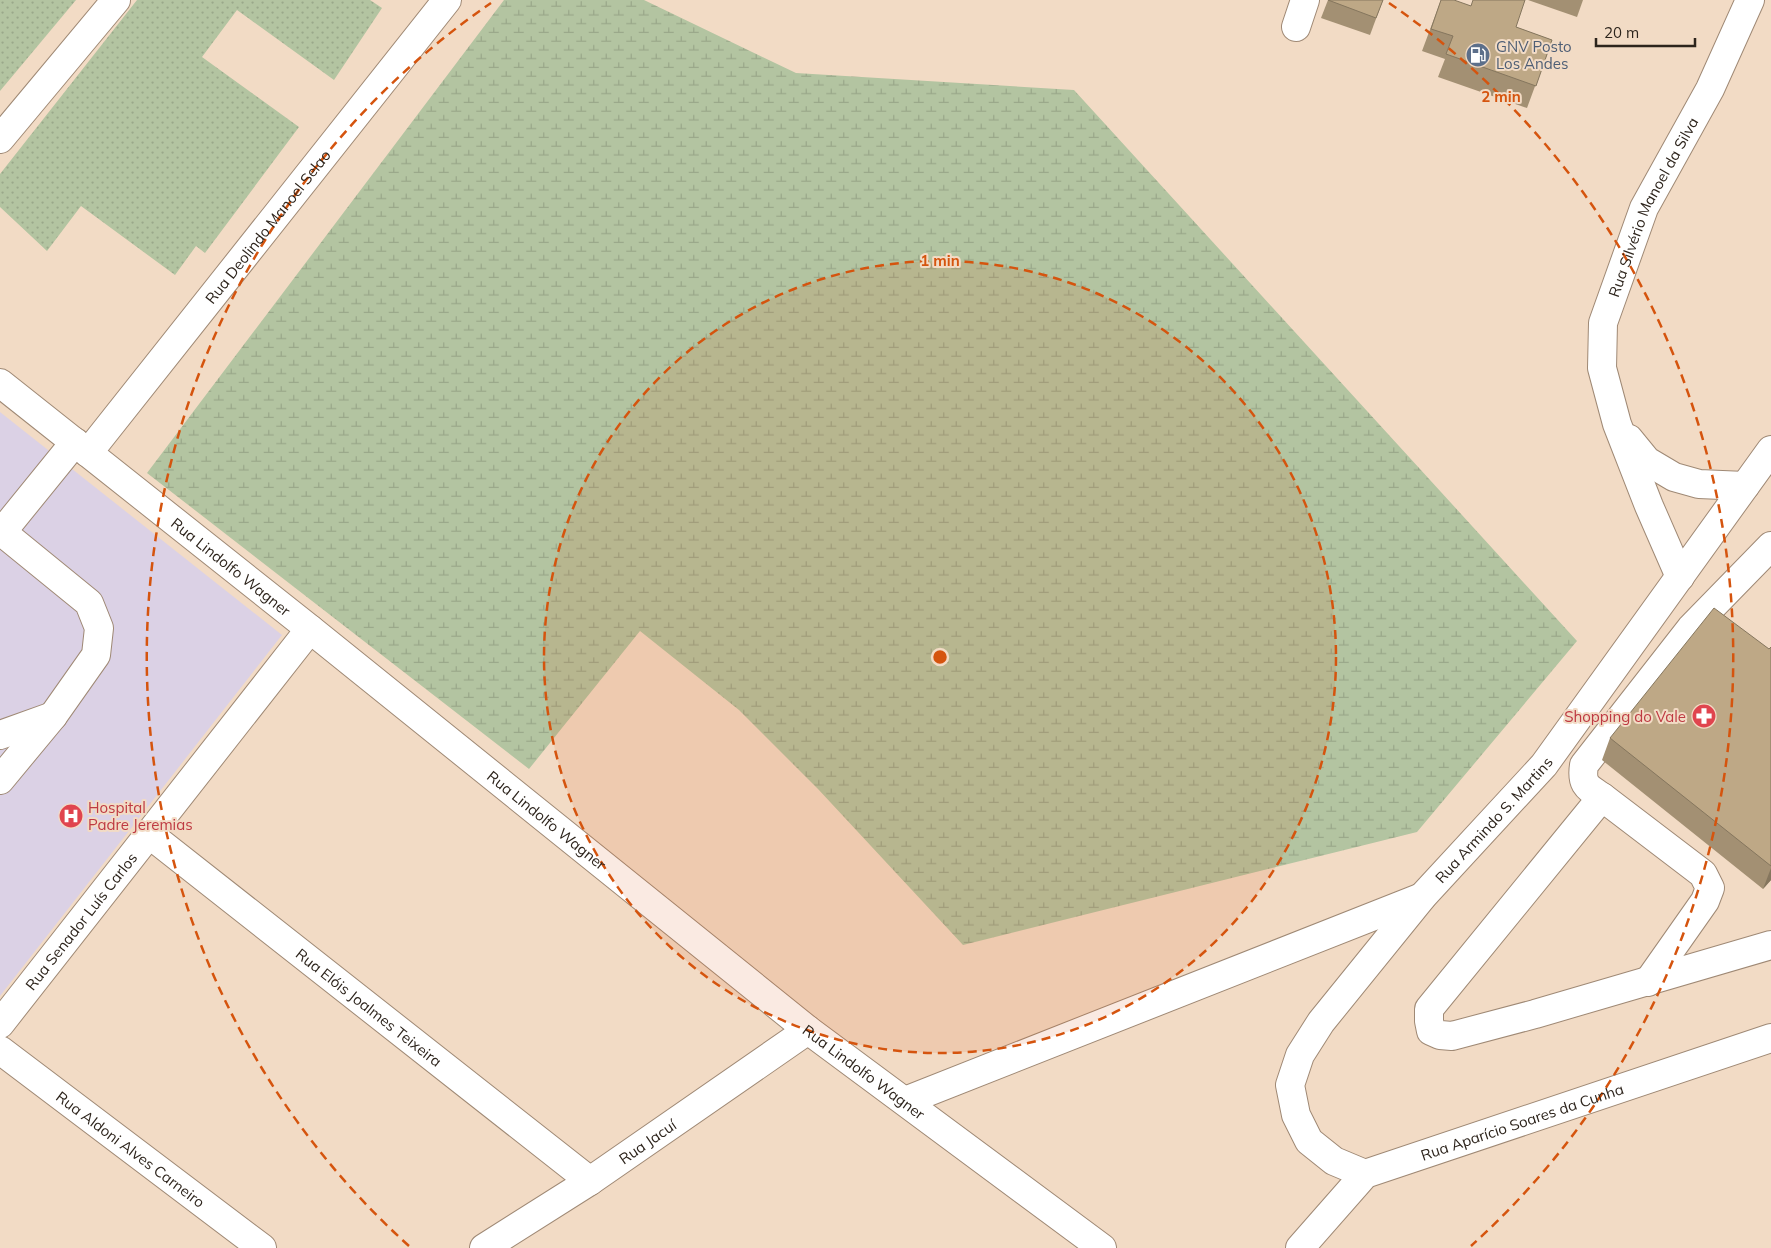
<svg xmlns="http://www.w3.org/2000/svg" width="1771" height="1248" font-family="Mulish,sans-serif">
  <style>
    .medical { fill: #dbd1e5 }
    .green { fill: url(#green-dots) }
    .wetland { fill: url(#wetland-marsh) }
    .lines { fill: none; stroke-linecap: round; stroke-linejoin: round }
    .minor-casing { stroke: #9f8975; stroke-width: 30 }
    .minor { stroke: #fff; stroke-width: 28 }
    .wall { fill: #a39073 }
    .shaded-wall { fill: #85765e }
    .building { fill: #bea886; stroke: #85765e }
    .ring { fill: none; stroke: #d5540e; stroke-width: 2.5; stroke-dasharray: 9 6 }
    .labels { text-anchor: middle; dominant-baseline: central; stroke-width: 4; stroke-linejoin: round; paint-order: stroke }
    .service-label { font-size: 15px; fill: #4e5e75; stroke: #f2dbc5; text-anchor: start }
    .street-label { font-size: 15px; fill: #2d241c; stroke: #f2dbc5 }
    .health-label { font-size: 15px; fill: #be3a42; stroke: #f2dbc5; text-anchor: end }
    .centre { fill: #d5540e; stroke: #f2dbc5; stroke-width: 2.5 }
    .ring-label { font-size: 15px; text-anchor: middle; font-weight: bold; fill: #d5540e; stroke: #f2dbc5; stroke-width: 4; stroke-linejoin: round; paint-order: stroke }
  </style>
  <defs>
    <pattern id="green-dots" width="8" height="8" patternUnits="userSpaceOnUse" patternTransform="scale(1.25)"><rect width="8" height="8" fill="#b3c4a1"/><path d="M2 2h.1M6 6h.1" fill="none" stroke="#9aa88a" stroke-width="1.8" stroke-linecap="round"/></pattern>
    <pattern id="wetland-marsh" width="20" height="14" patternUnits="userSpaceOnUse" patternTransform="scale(1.25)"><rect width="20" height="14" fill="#b3c4a1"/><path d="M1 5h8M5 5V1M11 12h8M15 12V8" fill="none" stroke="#9aa88a"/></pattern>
  </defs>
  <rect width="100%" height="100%" fill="#f2dbc5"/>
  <polygon class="medical" points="0,412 282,635 0,996"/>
  <g class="green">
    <polygon points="0,0 76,0 0,91"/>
    <polygon points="137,0 370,0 382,8 334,80 237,10 202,57 299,127 205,253 196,246 175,275 81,206 47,251 0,207 0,174"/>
  </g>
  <polygon class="wetland" points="504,0 644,0 796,73 1074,90 1577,641 1417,832 963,945 818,789 739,710 640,631 529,769 147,473"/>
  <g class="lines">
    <defs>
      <g id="minor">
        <polyline points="1296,27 1305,0"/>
        <polyline points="0,139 116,0"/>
        <path id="s1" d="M0 383 310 629 808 1030 1102 1248"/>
        <polyline points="1629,439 1647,461 1674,477 1699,484 1745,486"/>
        <path id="s2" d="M88 453 447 0"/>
        <polyline points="0,530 2,532 75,442"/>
        <path d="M1771 546 1691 628 1584 765C1581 785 1587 787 1602 797L1429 1009V1021L1431 1031 1440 1035 1452 1036 1535 1014 1771 945"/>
        <path id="s3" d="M1680 577 1649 506 1617 424 1602 368 1603 323 1644 208 1710 89 1750 0"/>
        <polyline points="0,735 53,716"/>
        <polyline points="0,780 53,716 96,655 99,628 89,603 2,532"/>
        <polyline points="1602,797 1703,874 1710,888 1705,901 1648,982"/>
        <path id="s4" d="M149 834 590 1181"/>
        <path id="s5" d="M0 1024 310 629"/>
        <path id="s6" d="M0 1050 262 1248"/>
        <polyline points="905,1101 1422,897"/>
        <path id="s7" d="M1365 1174 1334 1161 1309 1141 1296 1115 1290 1085 1300 1055 1321 1022 1423 896 1544 765 1771 450"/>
        <path id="s8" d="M484 1248 590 1181 808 1030"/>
        <path id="s9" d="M1300 1248 1365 1174 1771 1038"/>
      </g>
    </defs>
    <use href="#minor" class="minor-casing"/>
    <use href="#minor" class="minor"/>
  </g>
  <g class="wall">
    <polygon points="1328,0 1383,0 1370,35 1321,18"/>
    <polygon points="1441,0 1471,6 1516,27 1552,40 1527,108 1438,77 1445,59 1422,51"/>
    <polygon points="1528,0 1583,0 1577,17"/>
    <polygon points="1771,647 1771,880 1763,889 1602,760 1610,738 1769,649"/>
  </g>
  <polygon class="shaded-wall" points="1771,868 1771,880 1763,889"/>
  <g class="building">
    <polygon points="1328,0 1383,0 1376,18"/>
    <polygon points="1441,0 1454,0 1471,6 1473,0 1525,0 1516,27 1552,40 1536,86 1446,54 1453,36 1431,29"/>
    <polygon points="1714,608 1769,649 1771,647 1771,866 1610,738"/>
  </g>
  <circle cx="940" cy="657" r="396" fill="#d5540e" fill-opacity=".12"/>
  <g class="ring">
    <circle cx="940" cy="657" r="396"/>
    <path d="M409 1246A793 793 0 0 1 491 3M1389 3A793 793 0 0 1 1471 1246"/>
  </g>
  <defs>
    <symbol id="fuel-disc" viewBox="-11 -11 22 22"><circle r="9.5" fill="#5c6f8a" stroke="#f2dbc5"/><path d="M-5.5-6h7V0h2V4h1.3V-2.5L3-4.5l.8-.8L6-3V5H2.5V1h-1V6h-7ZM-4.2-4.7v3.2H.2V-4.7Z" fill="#fff"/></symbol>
    <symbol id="pharmacy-disc" viewBox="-11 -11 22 22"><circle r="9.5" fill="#e0444e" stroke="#f2dbc5"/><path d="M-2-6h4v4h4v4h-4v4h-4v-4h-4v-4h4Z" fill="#fff"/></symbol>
    <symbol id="hospital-disc" viewBox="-11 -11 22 22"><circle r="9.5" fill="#e0444e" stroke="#f2dbc5"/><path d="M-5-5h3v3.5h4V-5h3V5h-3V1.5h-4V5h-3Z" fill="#fff"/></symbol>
  </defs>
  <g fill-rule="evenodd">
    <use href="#fuel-disc" x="1464" y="41" width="28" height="28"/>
    <use href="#pharmacy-disc" x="1690" y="702" width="28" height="28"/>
    <use href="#hospital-disc" x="57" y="802" width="28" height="28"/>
  </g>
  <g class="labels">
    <g class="service-label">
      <text x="1496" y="46">GNV Posto<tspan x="1496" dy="17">Los Andes</tspan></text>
    </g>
    <g class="street-label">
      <text stroke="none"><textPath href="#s3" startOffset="395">Rua Silvério Manoel da Silva</textPath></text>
      <text stroke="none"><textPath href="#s2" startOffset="289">Rua Deolindo Manoel Selao</textPath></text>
      <text stroke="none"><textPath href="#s1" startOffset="295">Rua Lindolfo Wagner</textPath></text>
      <text stroke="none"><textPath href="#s7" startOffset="462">Rua Armindo S. Martins</textPath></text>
      <text stroke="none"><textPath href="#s1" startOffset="700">Rua Lindolfo Wagner</textPath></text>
      <text stroke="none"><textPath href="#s5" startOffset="131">Rua Senador Luís Carlos</textPath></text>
      <text stroke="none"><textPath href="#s4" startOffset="280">Rua Elóis Joalmes Teixeira</textPath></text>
      <text stroke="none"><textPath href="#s1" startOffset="1105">Rua Lindolfo Wagner</textPath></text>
      <text stroke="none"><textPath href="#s9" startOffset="264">Rua Aparício Soares da Cunha</textPath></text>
      <text stroke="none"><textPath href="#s8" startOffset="195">Rua Jacuí</textPath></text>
      <text stroke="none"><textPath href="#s6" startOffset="164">Rua Aldoni Alves Carneiro</textPath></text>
    </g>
    <g class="health-label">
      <text x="1686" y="716">Shopping do Vale</text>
      <text x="88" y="807" text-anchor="start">Hospital<tspan x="88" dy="17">Padre Jeremias</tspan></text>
    </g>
  </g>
  <circle cx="940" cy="657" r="8" class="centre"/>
  <g class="ring-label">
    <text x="1501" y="102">2 min</text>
    <text x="940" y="266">1 min</text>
  </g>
  <path d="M1596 38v8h99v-8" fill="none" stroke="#2d241c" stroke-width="2.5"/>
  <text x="1604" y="38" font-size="15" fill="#2d241c" stroke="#f2dbc5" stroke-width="4" paint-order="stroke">20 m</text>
</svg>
